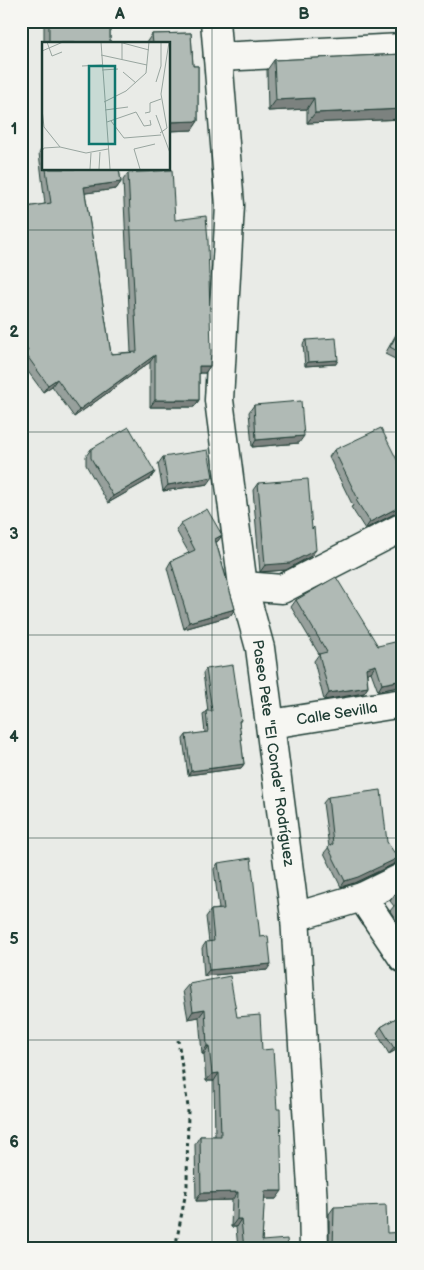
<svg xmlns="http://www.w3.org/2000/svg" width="424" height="1270" font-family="'Balsamiq Sans',sans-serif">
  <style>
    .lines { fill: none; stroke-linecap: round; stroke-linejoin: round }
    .street-casing { stroke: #1f3d34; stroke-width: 31 }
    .secondary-casing { stroke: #1f3d34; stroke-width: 31 }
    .path { stroke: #1f3d34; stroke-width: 3; stroke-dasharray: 4 4; stroke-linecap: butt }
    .street { stroke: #f6f6f2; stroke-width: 28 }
    .secondary { stroke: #f6f6f2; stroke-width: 28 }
    .wall { fill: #97a09c; stroke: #1f3d34 }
    .shaded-wall { fill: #7b827f; stroke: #1f3d34 }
    .building { fill: #b0bab5; stroke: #1f3d34 }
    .grid { fill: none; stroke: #1f3d34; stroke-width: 1; stroke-opacity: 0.55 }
    .labels { text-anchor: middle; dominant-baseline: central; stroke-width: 4.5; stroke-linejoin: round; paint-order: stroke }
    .street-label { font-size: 15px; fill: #1f3d34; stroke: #f6f6f2 }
    .inset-road { fill: none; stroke: #98a59f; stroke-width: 1 }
    .view { fill: #0f766e; fill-opacity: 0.15; stroke: #0f766e; stroke-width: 2.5 }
    .inset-edge { fill: none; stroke: #1f3d34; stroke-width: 2.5 }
    .neatline { fill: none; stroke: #1f3d34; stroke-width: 2 }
    .grid-label { font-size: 16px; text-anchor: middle; font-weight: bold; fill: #1f3d34 }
  </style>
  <rect width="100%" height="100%" fill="#e9ebe7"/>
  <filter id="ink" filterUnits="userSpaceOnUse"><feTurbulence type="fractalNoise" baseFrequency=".02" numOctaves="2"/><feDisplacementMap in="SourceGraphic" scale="10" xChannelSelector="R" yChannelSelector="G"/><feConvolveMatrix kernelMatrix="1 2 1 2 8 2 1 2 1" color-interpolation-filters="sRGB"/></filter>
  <g filter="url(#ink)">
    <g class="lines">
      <defs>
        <g id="street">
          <polyline points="218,57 403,48"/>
          <polyline points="243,586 282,589 403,527"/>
          <polyline points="271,724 403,703"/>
          <polyline points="362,897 403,958"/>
          <polyline points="295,917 362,897 403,877"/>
        </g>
        <polyline id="secondary" points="215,21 230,205 219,400 243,586 260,648 295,917 313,1203 314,1249"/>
      </defs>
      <use href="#street" class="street-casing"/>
      <use href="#secondary" class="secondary-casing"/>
      <polyline class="path" points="175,1249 187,1186 188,1107 178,1040"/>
      <use href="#street" class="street"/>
      <use href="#secondary" class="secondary"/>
    </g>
    <g class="wall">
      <polygon points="44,21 110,21 110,43 44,44"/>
      <polygon points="191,33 193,66 198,66 198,121 192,130 169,131 169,44 146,44 146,43 152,34"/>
      <polygon points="403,54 403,119 307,123 307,109 268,111 267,70 274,60"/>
      <polygon points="44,146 44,169 119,169 121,182 116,189 85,193 111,354 131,352 123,180 128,173 175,220 210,366 205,373 199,373 199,400 194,407 150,407 150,362 74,417 52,386 43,392 21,362 21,358 23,357 21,353 21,208 45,204 39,153"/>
      <polygon points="403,322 403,363 385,354"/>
      <polygon points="306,340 336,364 305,366 303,344"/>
      <polygon points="254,405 299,443 252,447 249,412"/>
      <polygon points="91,449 155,472 150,479 108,503 86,465 86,456"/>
      <polygon points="334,450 403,472 403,512 396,513 365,529 351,507 353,506 329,457"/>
      <polygon points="163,457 208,484 163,491 158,464"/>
      <polygon points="258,483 312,529 311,556 286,570 260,572 253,490"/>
      <polygon points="181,523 222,535 218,541 216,542 235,609 230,616 184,629 167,568 171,561 189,553 176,530"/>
      <polygon points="296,600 378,646 403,686 378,691 371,672 367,673 368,687 364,693 324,700 314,661 319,654 291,607"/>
      <polygon points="206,669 241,720 239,723 244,764 241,768 188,775 183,739 186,735 205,733 203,715 206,711 208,711 203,673"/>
      <polygon points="328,797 387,842 394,864 354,883 341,887 324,853 329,847 323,803"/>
      <polygon points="218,863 260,937 267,970 204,976 202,948 206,942 209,942 206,917 211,910 219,909 214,869"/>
      <polygon points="403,890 403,930 390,911 394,906 390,901 395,894"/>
      <polygon points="189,984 237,1017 262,1050 276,1199 264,1199 262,1241 288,1249 238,1249 236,1227 231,1227 232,1200 196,1201 195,1144 200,1136 215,1136 214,1081 206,1081 204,1054 202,1054 199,1017 188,1019 183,991"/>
      <polygon points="403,1014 403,1046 389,1054 377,1033 381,1027"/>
      <polygon points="334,1207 387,1233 403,1249 329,1249 329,1214"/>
    </g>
    <g class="shaded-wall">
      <polygon points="314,98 307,109 268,111 276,100"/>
      <polygon points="403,109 403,119 307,123 315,113"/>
      <polygon points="198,121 192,130 169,131 169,122"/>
      <polygon points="121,182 116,189 79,194 84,187"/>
      <polygon points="155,355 150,362 74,417 79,410"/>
      <polygon points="338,360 336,364 305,366 308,362"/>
      <polygon points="199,366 210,366 205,373 194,373"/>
      <polygon points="57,379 52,386 43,392 48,385"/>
      <polygon points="155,400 199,400 194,407 150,407"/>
      <polygon points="304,436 299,443 252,447 256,440"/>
      <polygon points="155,472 150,479 108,503 113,496"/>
      <polygon points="213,477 208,484 163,491 168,485"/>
      <polygon points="401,506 403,506 403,512 396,513 365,529 370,522"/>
      <polygon points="222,535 218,541 210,545 215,539"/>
      <polygon points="316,550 311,556 286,570 260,572 265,565"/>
      <polygon points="235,609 230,616 184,629 189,622"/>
      <polygon points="376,665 371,672 361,675 366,668"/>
      <polygon points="403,680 403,686 378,691 382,684"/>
      <polygon points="368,687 364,693 324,700 329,693"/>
      <polygon points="244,764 241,768 188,775 191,771"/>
      <polygon points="398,858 394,864 354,883 341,887 345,881"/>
      <polygon points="271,964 267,970 204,976 209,970"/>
      <polygon points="205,1009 199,1017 188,1019 193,1011"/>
      <polygon points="403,1042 403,1046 389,1054 394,1048"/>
      <polygon points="207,1046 209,1046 204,1054 202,1054"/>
      <polygon points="219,1073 214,1081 206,1081 212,1074"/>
      <polygon points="265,1191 282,1191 276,1199 259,1199"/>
      <polygon points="238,1192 232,1200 196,1201 201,1193"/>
      <polygon points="237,1219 241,1219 236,1227 231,1227"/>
    </g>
    <g class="building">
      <rect x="49" y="21" width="61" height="22"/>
      <polygon points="191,33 193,66 198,66 198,121 169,122 169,44 153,44 152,34"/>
      <polygon points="403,54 403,109 315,113 314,98 276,100 274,60"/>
      <polygon points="46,169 119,169 121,182 84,187 111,354 137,352 128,173 172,170 175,220 206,216 208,241 211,351 210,366 199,366 199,400 155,400 155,355 79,410 57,379 48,385 25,353 28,351 21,335 21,208 51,203"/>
      <polygon points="403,323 403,354 390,347"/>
      <polygon points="336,338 338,360 308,362 306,340"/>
      <polygon points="301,401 304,436 256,440 254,405"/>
      <polygon points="129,427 155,472 113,496 91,458 91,449"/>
      <polygon points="381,428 403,472 403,506 401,506 370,522 356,500 358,499 334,450"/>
      <polygon points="208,450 213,477 168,485 163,457"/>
      <polygon points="308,479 312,529 314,527 316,550 290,563 265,565 258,483"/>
      <polygon points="207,509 222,535 215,539 235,609 189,622 171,561 195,550 181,523"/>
      <polygon points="336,577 378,646 403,640 403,680 382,684 376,665 366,668 368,687 329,693 319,654 327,652 296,600"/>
      <polygon points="233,665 241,720 239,721 244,764 191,771 186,735 208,732 206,711 212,711 206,669"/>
      <polygon points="381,790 387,842 398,858 358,877 345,881 328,847 333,844 328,797"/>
      <polygon points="251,858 260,937 268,936 271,964 209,970 206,942 214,941 211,910 224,909 218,863"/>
      <polygon points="403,890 403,916 395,905 400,902 395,894"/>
      <polygon points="230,976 237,1017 260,1015 262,1050 273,1049 277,1109 280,1109 282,1191 265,1191 262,1241 287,1239 288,1249 244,1249 241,1219 237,1219 238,1192 201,1193 200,1136 221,1136 219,1073 212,1074 209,1046 207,1046 205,1009 193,1011 189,984"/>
      <polygon points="403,1014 403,1042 394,1048 381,1027"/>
      <polygon points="386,1205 387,1233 403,1232 403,1249 333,1249 334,1207"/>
    </g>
  </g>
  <path class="grid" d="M212 21V1249M21 230H403M21 432H403M21 635H403M21 838H403M21 1040H403"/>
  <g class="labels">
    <g class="street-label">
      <text transform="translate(337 714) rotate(-9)">Calle Sevilla</text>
      <text transform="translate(273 753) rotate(82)">Paseo Pete "El Conde" Rodríguez</text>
    </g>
  </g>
  <g transform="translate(42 42)">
    <rect width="128" height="128" fill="#e9ebe7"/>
    <path class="inset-road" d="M5 0 10 14 20 10M59 0 68 127M77 0 107 8M80 0V18M0 9 21 0M59 13 105 23M40 24 60 23M60 28 76 27M81 30 94 41M114 40 119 24V0M62 60 84 49 104 31 107 0M0 67 2 85 18 105 44 111 66 107M63 68 86 65M103 71 108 70V61L119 57M114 73 128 111M69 79 82 96 119 93M65 80 94 70 102 84 109 83 108 78M118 91 125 86 119 52 127 0M0 109 2 106 18 105M48 127 49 111M57 127 58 110M98 127 92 107 113 102"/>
    <path class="view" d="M47 24H73V102H47Z"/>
    <rect width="128" height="128" class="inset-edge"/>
  </g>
  <rect width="424" height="1270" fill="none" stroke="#f6f6f2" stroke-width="55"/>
  <rect x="28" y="28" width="368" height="1214" class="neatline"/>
  <g class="grid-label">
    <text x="120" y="19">A</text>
    <text x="304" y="19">B</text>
    <text x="14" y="134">1</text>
    <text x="14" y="337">2</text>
    <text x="14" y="539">3</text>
    <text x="14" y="742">4</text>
    <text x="14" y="944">5</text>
    <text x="14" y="1147">6</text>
  </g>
</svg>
